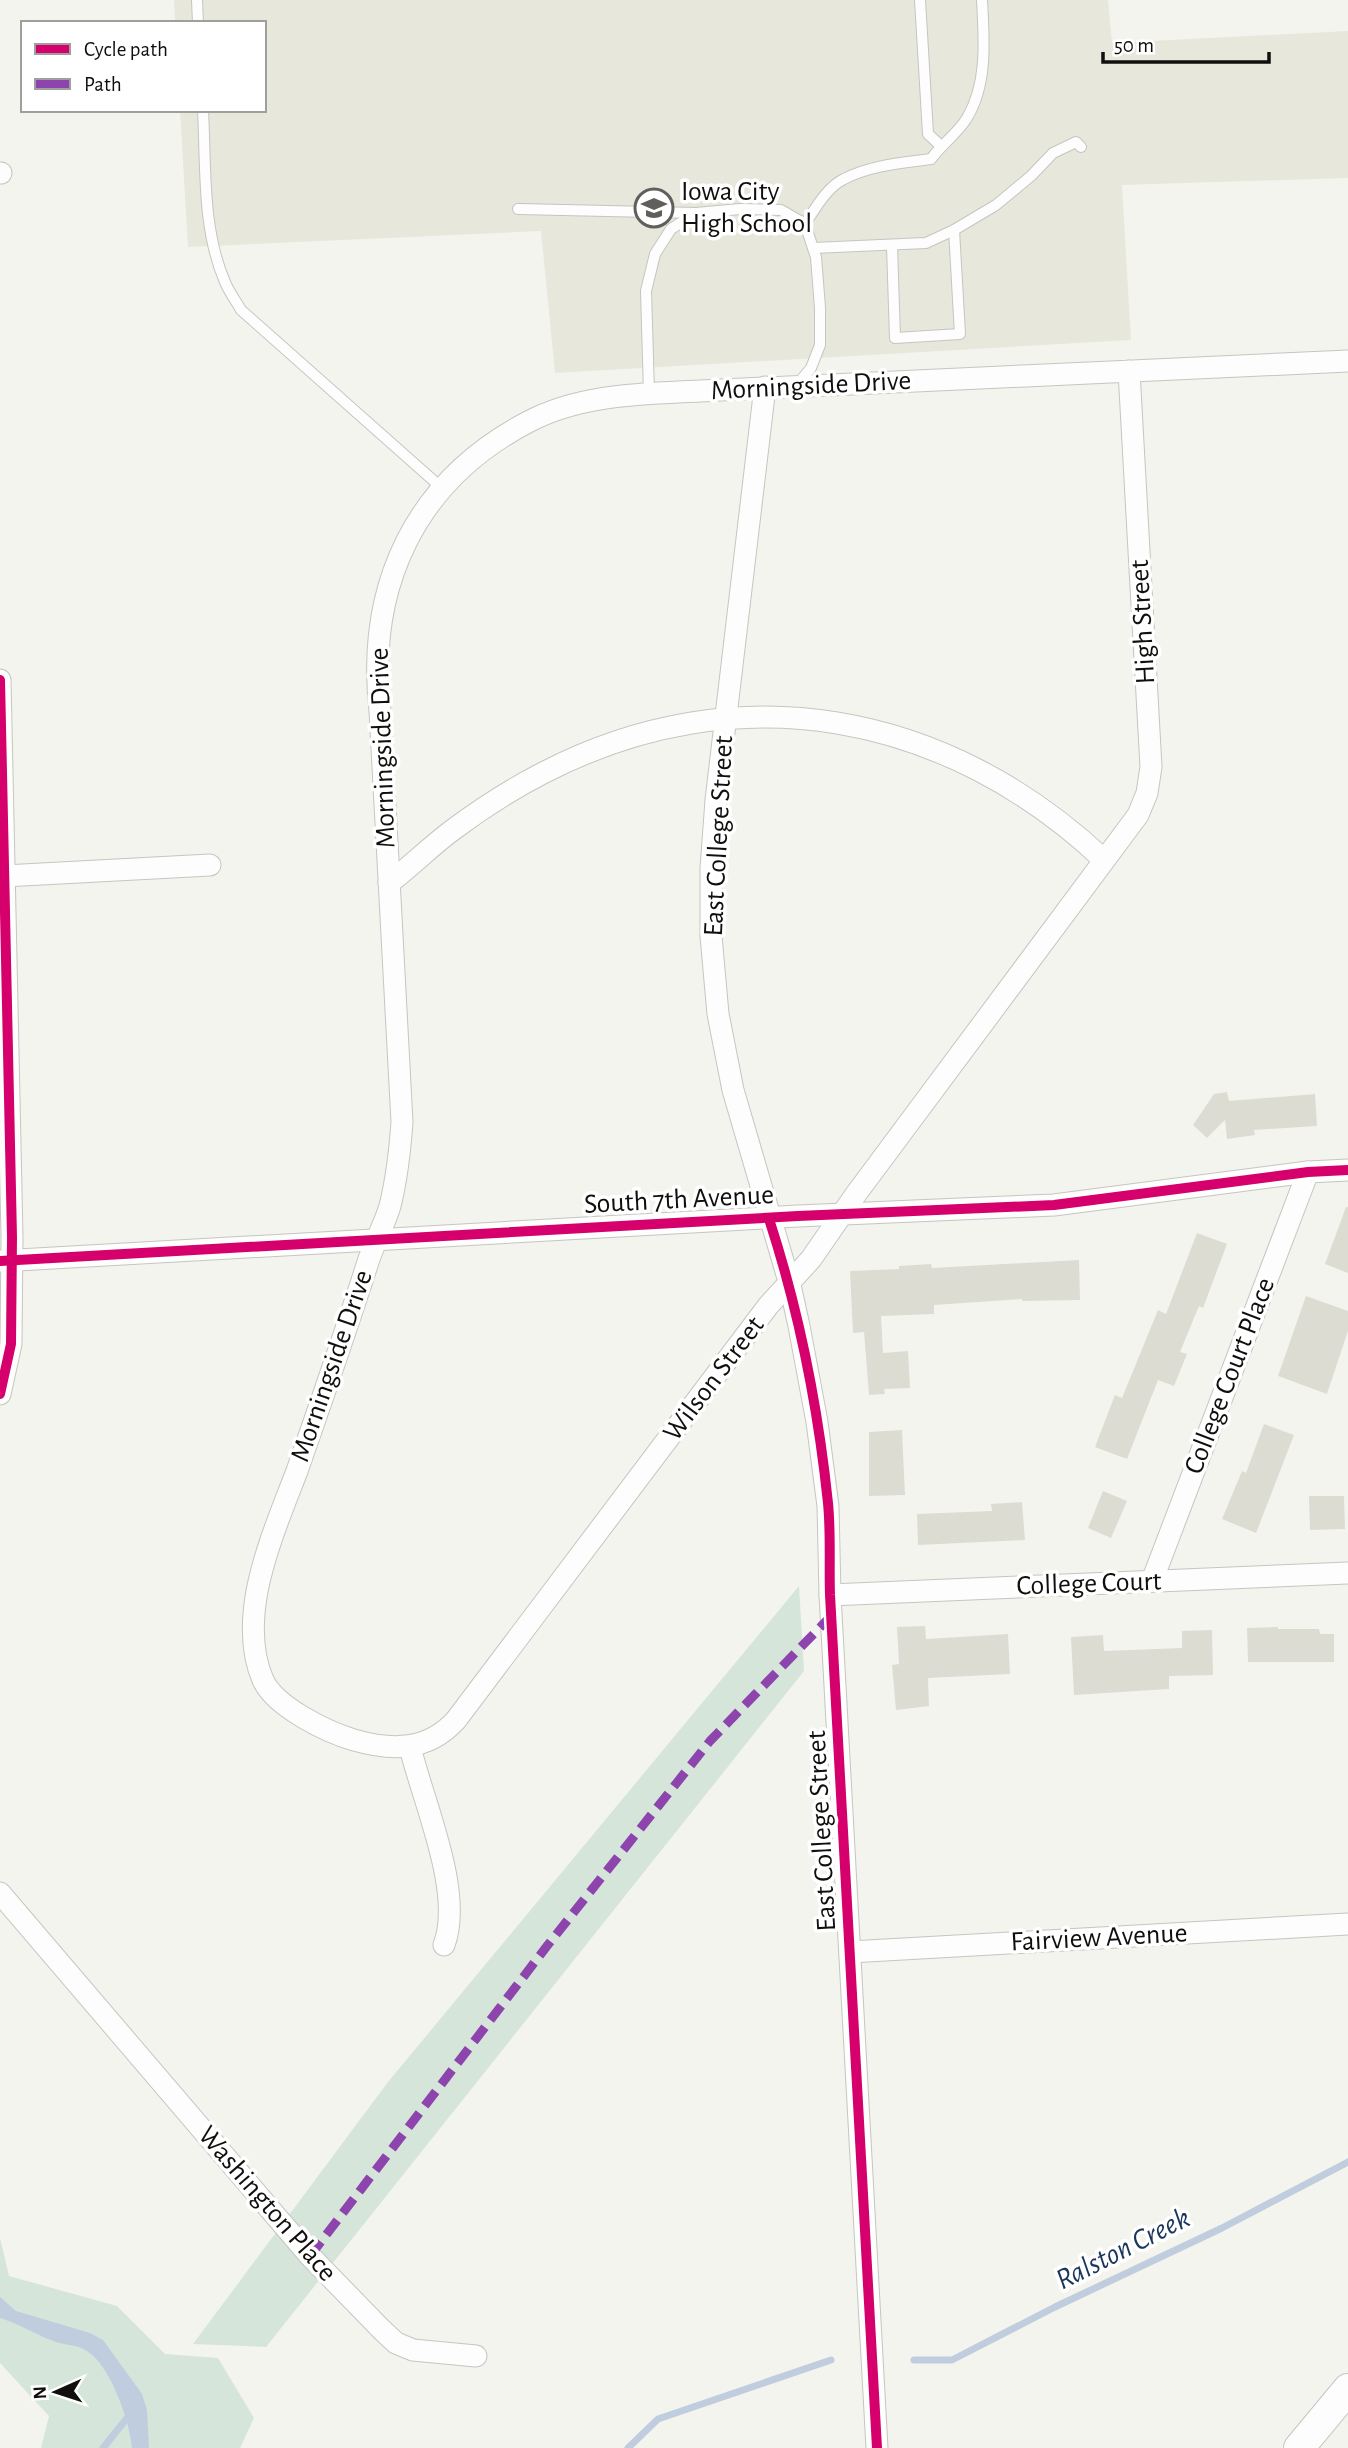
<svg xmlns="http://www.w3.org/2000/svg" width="1348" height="2448" font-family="'Alegreya Sans',sans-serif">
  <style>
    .built { fill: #e8e7dc }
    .green { fill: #d5e5da }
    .water { fill: #c0cdde }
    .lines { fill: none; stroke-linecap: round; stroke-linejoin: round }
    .stream { stroke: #c0cdde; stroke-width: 7 }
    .building { fill: #dddcd3 }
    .lane-casing { stroke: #c5c5c1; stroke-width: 12 }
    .street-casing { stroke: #c5c5c1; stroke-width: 23 }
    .secondary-casing { stroke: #c5c5c1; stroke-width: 32 }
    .lane { stroke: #fdfdfd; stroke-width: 10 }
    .street { stroke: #fdfdfd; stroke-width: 21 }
    .secondary { stroke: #fdfdfd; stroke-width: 30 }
    .quiet { stroke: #8e44ad; stroke-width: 9; stroke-dasharray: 18 9; stroke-linecap: butt }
    .cycleway-casing { stroke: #fff; stroke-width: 15 }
    .cycleway { stroke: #d6006c; stroke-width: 10 }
    .labels { text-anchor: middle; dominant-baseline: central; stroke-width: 7; stroke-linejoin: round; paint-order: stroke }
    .poi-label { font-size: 28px; fill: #100f0d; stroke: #fff; text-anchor: start }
    .street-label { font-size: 28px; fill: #100f0d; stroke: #fff }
    .water-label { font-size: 30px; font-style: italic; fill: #1a365a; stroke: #fff }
  </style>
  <rect width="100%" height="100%" fill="#f4f4ef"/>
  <polygon class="built" points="174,0 1108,0 1112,43 1348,31 1348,178 1122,185 1131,340 555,373 541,231 188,247 180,110 264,110 264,23 175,23"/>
  <g class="green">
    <polygon points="799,1586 804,1671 266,2347 193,2344 388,2082"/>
    <polygon points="0,2238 9,2276 117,2306 165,2354 218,2358 254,2418 240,2448 41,2448 49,2416 0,2363"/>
  </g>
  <path class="water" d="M0 2297 16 2311 90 2333 103 2340 142 2394 147 2410 149 2448H132C130 2422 112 2371 91 2354 79 2344 69 2346 56 2342 36 2335 20 2324 0 2318Z"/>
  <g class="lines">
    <g class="stream">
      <polyline points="914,2360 952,2360 1055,2307 1222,2228 1348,2162"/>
      <polyline points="103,2448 132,2412"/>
      <polyline points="628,2448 658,2419 831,2360"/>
    </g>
  </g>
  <g class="building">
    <polygon points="1227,1092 1229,1101 1315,1094 1317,1126 1254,1130 1255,1135 1227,1139 1225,1120 1207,1138 1193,1125 1214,1094"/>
    <polygon points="1346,1207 1348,1207 1348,1273 1325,1264"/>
    <polygon points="1197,1233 1227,1244 1203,1308 1199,1306 1180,1352 1187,1354 1174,1386 1158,1380 1127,1459 1095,1447 1115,1395 1122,1398 1158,1310 1166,1314"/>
    <polygon points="1079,1260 1080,1300 1022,1301 1022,1299 934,1305 934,1314 881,1316 883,1353 908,1351 910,1388 884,1389 885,1394 869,1395 864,1332 853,1333 850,1271 899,1269 899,1266 931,1264 932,1268"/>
    <polygon points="1306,1296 1348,1311 1348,1331 1327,1394 1278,1376"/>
    <polygon points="1264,1424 1294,1435 1256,1533 1222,1519 1242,1471 1246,1473"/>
    <polygon points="902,1430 905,1495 869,1496 869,1432"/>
    <polygon points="1103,1491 1127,1501 1111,1538 1088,1528"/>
    <polygon points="1309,1496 1344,1496 1345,1529 1310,1530"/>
    <polygon points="1022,1502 1025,1540 918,1545 917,1514 992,1511 991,1504"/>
    <polygon points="925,1626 926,1639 1008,1634 1010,1674 928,1678 929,1706 896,1710 892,1665 899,1664 897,1627"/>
    <polygon points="1278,1627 1278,1629 1319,1629 1320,1634 1334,1634 1334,1662 1248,1662 1247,1628"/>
    <polygon points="1212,1630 1213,1675 1169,1676 1169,1689 1074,1695 1071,1637 1103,1635 1104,1651 1182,1648 1182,1631"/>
  </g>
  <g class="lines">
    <defs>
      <g id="lane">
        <polyline points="197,0 198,23"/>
        <polyline points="920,0 928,134 941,146"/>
        <path d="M203 110C206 167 202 229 225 282 229 292 236 301 241 310L443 489"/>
        <polyline points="518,209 696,213"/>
        <path d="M805 224C815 209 827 187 844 179 871 165 902 163 931 159 941 145 958 133 967 118 988 83 984 39 982 0"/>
        <polyline points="892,246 895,338 960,334 954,230"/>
        <polyline points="813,248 926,243 954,230 996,205 1031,176 1053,153 1076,142 1081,147"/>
        <polyline points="649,393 646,291 655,254 671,229 696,213 740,209 781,210 805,224 816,257 820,308 820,345 811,368 796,386"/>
      </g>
      <g id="street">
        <polyline points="0,173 1,173"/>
        <path d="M1129 371 1151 767 1147 793 1138 815 856 1194 811 1259 768 1306 456 1720C428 1751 392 1751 354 1740 327 1732 275 1707 263 1680 251 1653 252 1619 257 1591 265 1550 282 1510 297 1471 321 1402 345 1334 367 1265 373 1245 384 1226 390 1206 397 1178 400 1150 402 1122L380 711C366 586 415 481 528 422 581 394 642 394 700 391 744 389 787 387 830 385 1003 377 1175 369 1348 361"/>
        <polyline points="765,387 716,800 711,868 711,936 718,1014 733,1090 790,1285 799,1326 817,1422 828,1506 830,1595 877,2448"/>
        <polyline points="0,680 12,1237 11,1344 0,1394"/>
        <polyline points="4,876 210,865"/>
        <path d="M389 883C410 867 429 848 450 832 479 810 510 790 543 773 738 672 947 712 1104 860"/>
        <polyline points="0,1261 798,1216 1054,1205 1308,1172 1348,1170"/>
        <polyline points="1152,1581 1308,1172"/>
        <polyline points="830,1595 1348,1573"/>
        <path d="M410 1747C423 1802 464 1892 444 1945"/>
        <polyline points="0,1893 310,2256 382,2330 396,2343 413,2350 476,2356"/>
        <polyline points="850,1952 1348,1924"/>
      </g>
      <polyline id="secondary" points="1299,2448 1348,2389"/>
    </defs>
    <use href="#lane" class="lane-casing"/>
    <use href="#street" class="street-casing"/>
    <use href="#secondary" class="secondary-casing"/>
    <use href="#lane" class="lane"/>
    <use href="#street" class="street"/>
    <use href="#secondary" class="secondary"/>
    <polyline class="quiet" points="310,2256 547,1946 710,1741 831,1616"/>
    <defs>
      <g id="cycleway">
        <polyline points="0,680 12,1237 11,1344 0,1394"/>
        <path d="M769 1219C799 1311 818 1407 828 1503 831 1533 829 1564 830 1595L877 2448"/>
        <polyline points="0,1261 798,1216 1054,1205 1308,1172 1348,1170"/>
      </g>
    </defs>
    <use href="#cycleway" class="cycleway-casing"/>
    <use href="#cycleway" class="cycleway"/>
  </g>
  <defs>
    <symbol id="school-ring" viewBox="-11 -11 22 22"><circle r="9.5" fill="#fff" stroke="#605f5c" stroke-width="1.5"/><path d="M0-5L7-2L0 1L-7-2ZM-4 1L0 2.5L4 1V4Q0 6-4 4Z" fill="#605f5c"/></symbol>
  </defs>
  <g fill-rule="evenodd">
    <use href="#school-ring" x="632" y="186" width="44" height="44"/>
  </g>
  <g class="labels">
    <g class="poi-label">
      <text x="681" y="192">Iowa City<tspan x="681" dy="32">High School</tspan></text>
    </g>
    <g class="street-label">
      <text transform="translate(811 386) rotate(-3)">Morningside Drive</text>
      <text transform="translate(1143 622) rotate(-93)">High Street</text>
      <text transform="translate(383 748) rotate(-92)">Morningside Drive</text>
      <text transform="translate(719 836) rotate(-87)">East College Street</text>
      <text transform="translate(679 1200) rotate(-3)">South 7th Avenue</text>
      <text transform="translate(332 1366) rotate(-71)">Morningside Drive</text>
      <text transform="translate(1230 1376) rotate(-69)">College Court Place</text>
      <text transform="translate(714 1379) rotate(-53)">Wilson Street</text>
      <text transform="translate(1089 1584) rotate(-2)">College Court</text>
      <text transform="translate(822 1831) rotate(-93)">East College Street</text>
      <text transform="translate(1099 1938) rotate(-3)">Fairview Avenue</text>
      <text transform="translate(267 2204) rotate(49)">Washington Place</text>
    </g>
    <g class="water-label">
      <text transform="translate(1123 2249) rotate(-27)">Ralston Creek</text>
    </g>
  </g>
  <rect x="21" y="21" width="245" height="91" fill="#ffffff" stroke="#9f9f9e" stroke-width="2"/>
  <rect x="35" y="44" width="35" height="10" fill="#d6006c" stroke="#9f9f9e" stroke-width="2"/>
  <text x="84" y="56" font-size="21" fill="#100f0d">Cycle path</text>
  <rect x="35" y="79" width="35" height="10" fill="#8e44ad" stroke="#9f9f9e" stroke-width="2"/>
  <text x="84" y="91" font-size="21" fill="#100f0d">Path</text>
  <g transform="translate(56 2392) rotate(267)" stroke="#ffffff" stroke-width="5" paint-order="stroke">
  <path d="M0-5L12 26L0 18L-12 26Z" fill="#100f0d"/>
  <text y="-10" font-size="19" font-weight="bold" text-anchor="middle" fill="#100f0d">N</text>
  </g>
  <path d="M1103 52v10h166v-10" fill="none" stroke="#100f0d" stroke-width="3.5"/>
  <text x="1114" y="52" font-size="21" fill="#100f0d" stroke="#ffffff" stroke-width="5" paint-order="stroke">50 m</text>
</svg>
